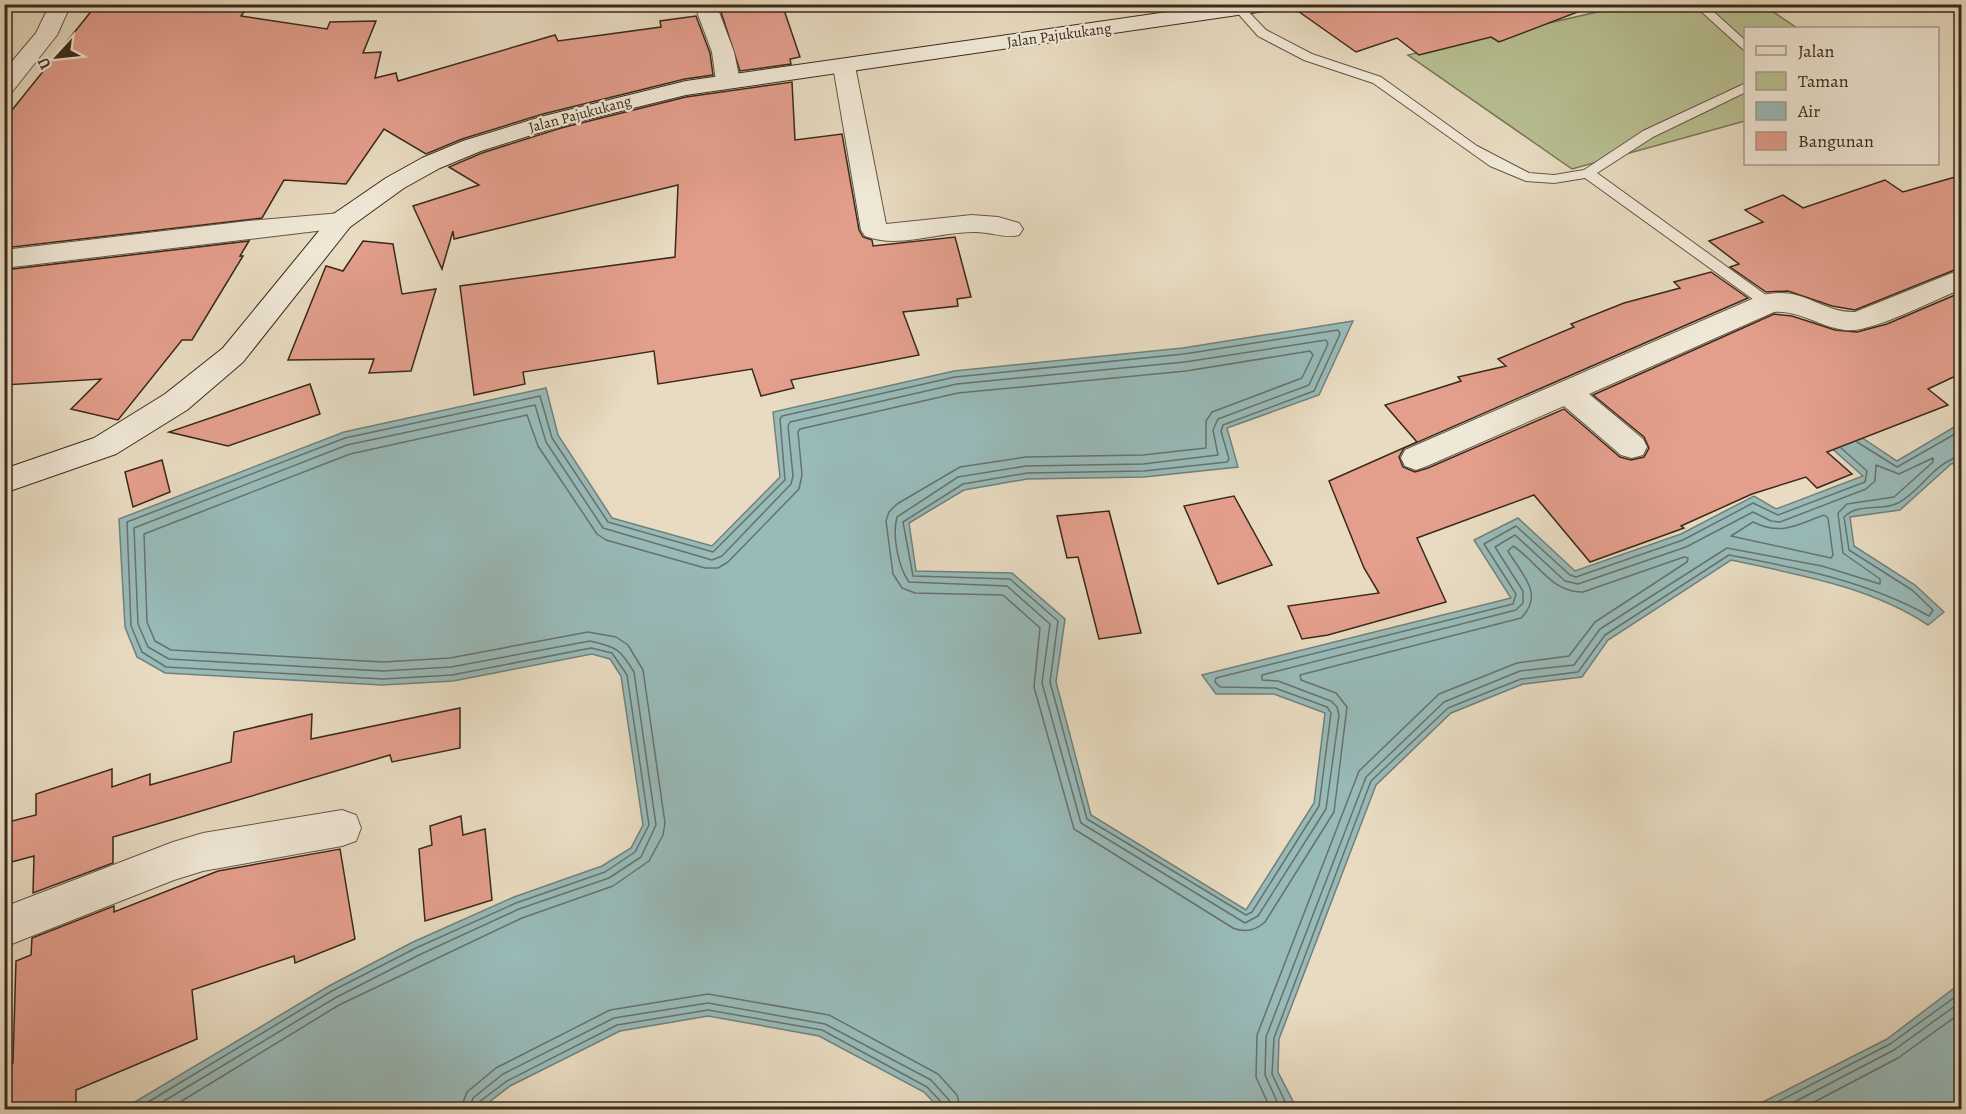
<svg xmlns="http://www.w3.org/2000/svg" width="1966" height="1114" font-family="Alegreya,serif">
  <style>
    .green { fill: #b8c092; stroke: #787556; stroke-width: 1.5 }
    .water { fill: #98bab9; stroke: #72807a; stroke-width: 1.5 }
    .lines { fill: none; stroke-linecap: round; stroke-linejoin: round }
    .shore { stroke: #68726a; stroke-width: 1.5 }
    .building { fill: #e39e8c; stroke: #392a1b; stroke-width: 1.5 }
    .lane-casing { stroke: #655644; stroke-width: 2 }
    .street-casing { stroke: #655644; stroke-width: 2 }
    .secondary-casing { stroke: #392a1b; stroke-width: 2 }
    .lane { fill: #f0e8d7; fill-rule: evenodd }
    .street { fill: #f0e8d7; fill-rule: evenodd }
    .secondary { fill: #f0e8d7; fill-rule: evenodd }
    .labels { text-anchor: middle; dominant-baseline: central; stroke-width: 4.5; stroke-linejoin: round; paint-order: stroke }
    .far-street-label { font-size: 15px; fill: #392a1b; stroke: #f0e8d7 }
  </style>
  <rect width="100%" height="100%" fill="#e8dbc1"/>
  <filter id="stains"><feTurbulence type="fractalNoise" baseFrequency=".00333" numOctaves="4"/><feColorMatrix values="0 0 0 0 .2 0 0 0 0 .09 0 0 0 0 .02 0 0 0 .5 -.17"/></filter>
  <radialGradient id="worn" r=".72"><stop offset=".6" stop-color="#630" stop-opacity="0"/><stop offset="1" stop-color="#630" stop-opacity=".3"/></radialGradient>
  <polygon class="green" points="1628,5 1763,5 1797,28 1746,28 1745,121 1572,169 1408,55"/>
  <g class="water">
    <path d="M1353 321 1319 395 1227 428 1238 467 1144 477 1027 479 964 490 909 523 916 571 1012 573 1065 619 1056 682 1091 815 1246 910 1314 803 1325 713 1274 694H1216L1202 675 1511 598 1474 540 1518 518 1575 571 1681 534 1754 496 1776 509 1863 476 1812 431 1837 421 1897 461 1961 423V462L1951 464 1900 510 1850 517 1854 546 1915 585 1944 612 1928 625C1869 586 1799 575 1731 560L1608 640 1582 677 1523 684 1451 713 1376 785 1279 1039 1278 1072 1297 1109H940L924 1092 819 1036 708 1016 620 1031 510 1086 480 1109H123L329 986 413 942 514 897 602 866 631 848 643 825 621 676 610 659 592 654 453 681 382 685 165 673 137 657 125 627 119 519 344 432 546 388 558 435 612 518 712 546 780 477 773 412 954 371 1183 348Z"/>
    <polygon points="1961,983 1961,1109 1749,1109 1887,1039"/>
  </g>
  <g class="lines">
    <g class="shore">
      <polyline points="1857,442 1897,467 1962,430"/>
      <path d="M1824 515 1828 518 1833 555 1831 558 1731 536 1753 522C1782 536 1796 525 1824 515Z"/>
      <polyline points="135,1110 332,991 416,948 516,903 605,872 635,852 649,825 627,675 612,653 591,648 452,675 383,679 166,667 142,652 131,626 127,522 345,438 540,396 552,438 608,522 713,552 785,480 780,419 782,416 955,377 1184,354 1338,330 1340,334 1314,391 1223,425 1221,431 1229,459 1227,462 1144,471 1027,473 963,484 903,522 913,576 1010,579 1058,621 1050,682 1087,819 1246,915 1252,912 1319,806 1331,713 1327,707 1275,688 1220,687 1215,682 1216,678 1513,604 1516,594 1484,544 1516,526 1570,575 1576,577 1683,540 1753,503 1778,515 1865,482 1867,471 1841,448"/>
      <path d="M149 1110 335 998 419 955 519 909 609 878 641 857 656 825 634 672C620 649 617 647 590 641L451 667 383 671 169 659 148 647 138 624 134 528 347 445 535 405 546 442 603 528 712 560 722 556 791 484 793 476 788 426 790 422 957 384 1185 362 1326 340 1328 344 1309 385 1218 419 1213 430 1218 455 1143 464 1026 466 958 477 897 517C892 535 898 567 909 582L1007 586 1050 624 1042 683 1081 823 1245 923 1258 916 1326 809 1339 715 1337 707 1331 701 1278 681 1262 680V675L1516 610 1523 603V591L1495 547 1515 535 1565 581 1578 584 1686 547 1753 512 1771 521 1780 522 1866 489 1875 481 1876 465 1899 474 1933 458V462L1894 497 1847 504 1838 513 1843 553 1880 579V584L1822 566 1727 548 1600 629 1574 665 1520 671 1444 702 1366 777 1266 1037 1265 1075 1281 1110"/>
      <path d="M167 1110 339 1005 522 918 613 886 649 861 663 835 665 823 643 670 628 645 616 637 588 632 450 658 383 662 171 650 155 641 147 622 144 534 350 454 527 415 538 446 597 534 606 540 705 568H718L728 562 799 489 802 475 798 432 800 429 958 393 1186 371 1310 351 1313 355 1302 378 1212 412 1206 421V448L1143 455 1026 457 960 467 897 504 889 512 886 521 893 574 902 588 915 593 1003 595 1040 628 1034 687 1074 829 1233 928C1245 933 1255 931 1265 922L1334 812 1347 707 1336 693 1301 680 1300 675 1521 618C1545 594 1522 575 1508 551L1513 546C1537 561 1551 593 1583 592L1684 557 1688 558 1687 562 1595 622 1569 656 1517 663 1439 694 1359 771 1257 1035 1256 1077 1271 1110"/>
      <polyline points="460,1110 467,1092 496,1068 610,1010 708,994 829,1015 938,1074 957,1095 961,1110"/>
      <polyline points="469,1110 473,1098 503,1074 614,1018 708,1003 825,1024 931,1080 949,1100 952,1110"/>
      <polyline points="477,1110 479,1102 507,1081 617,1025 708,1010 822,1030 927,1087 942,1103 944,1110"/>
      <path d="M1289 1110 1272 1074 1274 1038 1371 781 1448 708 1521 679 1578 672 1605 635 1729 555C1798 568 1867 581 1929 616L1933 610 1912 590 1849 550 1844 517C1859 502 1881 512 1898 503 1923 490 1933 462 1962 456"/>
      <polyline points="1762,1110 1890,1044 1962,992"/>
      <polyline points="1779,1110 1894,1050 1962,1001"/>
      <polyline points="1799,1110 1898,1058 1962,1012"/>
    </g>
  </g>
  <g class="building">
    <polygon points="97,4 160,4 157,9 246,9 241,16 327,29 330,22 376,21 363,53 381,52 375,78 396,73 398,81 555,35 558,41 661,27 660,21 696,16 710,53 713,75 685,79 543,114 462,139 426,154 384,129 346,184 284,180 262,218 4,248 4,120"/>
    <polygon points="782,4 800,57 790,59 791,64 740,71 721,12"/>
    <polygon points="1288,4 1588,4 1588,8 1499,42 1491,37 1419,55 1397,38 1356,52"/>
    <polygon points="792,82 795,140 842,134 859,230 863,237 872,240 873,246 955,237 971,297 957,299 958,306 903,312 919,355 791,380 794,388 761,396 752,369 658,384 654,351 523,372 525,384 474,395 460,286 675,257 678,185 454,239 453,231 442,269 413,206 479,185 449,167 482,153 561,128 686,97"/>
    <polygon points="1962,175 1962,267 1855,310 1832,306 1788,291 1766,292 1730,267 1739,264 1709,241 1763,222 1745,210 1783,195 1803,208 1885,180 1903,192"/>
    <polygon points="249,241 240,256 243,256 192,340 182,340 118,420 71,409 101,379 4,385 4,270"/>
    <polygon points="363,241 393,244 402,294 436,289 411,371 369,373 374,359 288,360 326,266 343,271"/>
    <polygon points="1711,272 1748,298 1404,448 1399,457 1403,467 1415,472 1428,468 1564,409 1620,457 1631,460 1644,457 1649,448 1644,437 1593,395 1774,314 1792,316 1835,330 1857,332 1887,324 1962,292 1962,373 1928,389 1948,405 1827,452 1852,474 1817,488 1806,477 1752,494 1681,526 1684,528 1590,562 1534,495 1417,538 1446,602 1328,635 1302,639 1288,606 1379,593 1364,568 1329,481 1417,442 1385,405 1461,381 1458,377 1506,366 1498,359 1574,327 1571,324 1624,303 1680,288 1674,282"/>
    <polygon points="310,384 320,414 228,446 169,432"/>
    <polygon points="162,460 170,492 133,507 125,472"/>
    <polygon points="1234,496 1272,565 1218,584 1184,506"/>
    <polygon points="1109,511 1141,633 1099,639 1078,557 1067,558 1057,516"/>
    <polygon points="460,708 460,748 392,762 390,755 113,837 113,863 33,893 34,856 4,864 4,823 36,815 36,794 112,769 112,787 150,774 150,785 231,762 234,732 312,714 311,739"/>
    <polygon points="461,816 463,835 485,829 492,900 425,921 419,849 432,845 430,826"/>
    <polygon points="340,849 355,939 295,963 294,956 192,990 197,1039 76,1090 76,1110 4,1110 4,1067 13,1063 16,961 31,955 32,938 114,906 114,912 218,871"/>
  </g>
  <g class="lines">
    <defs>
      <g id="lane">
        <polygon points="1693,4 1705,4 1746,41 1746,52"/>
        <polygon points="1240,5 1244,7 1266,30 1312,54 1381,77 1477,146 1529,173 1554,175 1584,170 1643,131 1746,83 1746,92 1653,137 1597,173 1777,303 1769,308 1764,307 1585,178 1554,183 1526,181 1490,166 1373,83 1304,60 1258,36 1234,9"/>
      </g>
      <g id="street">
        <polygon points="50,4 71,4 57,35 12,92 4,94 4,71 36,33"/>
        <polygon points="694,4 716,4 734,52 740,81 736,86 720,86 716,81 712,52"/>
        <path d="M844 59 852 61 855 66 886 224 972 215 998 217 1019 223 1023 229 1019 235C1004 239 989 231 973 232 937 232 899 249 865 236L861 230 833 66 836 61Z"/>
        <polygon points="341,213 350,215 354,221 350,227 4,268 4,250 248,221"/>
        <path d="M1962 269V289C1935 299 1870 334 1845 330 1820 327 1799 310 1774 312L1589 394 1643 439 1647 447 1643 455 1632 458 1621 455 1564 406 1427 466 1416 470 1405 466 1401 458 1405 450 1759 296C1804 284 1819 313 1855 312Z"/>
        <polygon points="342,810 356,815 361,828 356,841 342,846 203,871 174,880 4,947 4,907 173,842 203,833"/>
      </g>
      <polygon id="secondary" points="1223,4 1282,4 1280,9 1272,10 686,95 560,126 481,151 440,168 404,188 350,227 243,362 187,410 116,454 4,493 4,469 94,438 165,394 223,348 332,215 386,178 422,158 463,141 544,116 686,81"/>
    </defs>
    <use href="#lane" class="lane-casing"/>
    <use href="#street" class="street-casing"/>
    <use href="#secondary" class="secondary-casing"/>
    <use href="#lane" class="lane"/>
    <use href="#street" class="street"/>
    <use href="#secondary" class="secondary"/>
  </g>
  <g class="labels">
    <g class="far-street-label">
      <text transform="translate(1059 35) rotate(-8)">Jalan Pajukukang</text>
      <text transform="translate(580 114) rotate(-15)">Jalan Pajukukang</text>
    </g>
  </g>
  <rect width="1966" height="1114" fill="none" stroke="#e8dbc1" stroke-width="24"/>
  <rect x="6" y="6" width="1954" height="1102" fill="none" stroke="#392a1b" stroke-width="3"/>
  <rect x="12" y="12" width="1942" height="1090" fill="none" stroke="#392a1b" stroke-width="1.5"/>
  <rect x="1744" y="27" width="195" height="138" fill="#f0e8d7" stroke="#a79c8c" stroke-width="1.5"/>
  <rect x="1756" y="46" width="30" height="9" fill="#f0e8d7" stroke="#a79c8c" stroke-width="1.5"/>
  <text x="1798" y="57" font-size="18" fill="#392a1b">Jalan</text>
  <rect x="1756" y="72" width="30" height="18" fill="#b8c092" stroke="#a79c8c" stroke-width="1.5"/>
  <text x="1798" y="87" font-size="18" fill="#392a1b">Taman</text>
  <rect x="1756" y="102" width="30" height="18" fill="#98bab9" stroke="#a79c8c" stroke-width="1.5"/>
  <text x="1798" y="117" font-size="18" fill="#392a1b">Air</text>
  <rect x="1756" y="132" width="30" height="18" fill="#e39e8c" stroke="#a79c8c" stroke-width="1.5"/>
  <text x="1798" y="147" font-size="18" fill="#392a1b">Bangunan</text>
  <g transform="translate(57 57) rotate(243)" stroke="#f0e8d7" stroke-width="4.5" paint-order="stroke">
  <path d="M0-4.5L10 22L0 15L-10 22Z" fill="#392a1b"/>
  <text y="-9" font-size="16" font-weight="bold" text-anchor="middle" fill="#392a1b">U</text>
  </g>
  <rect width="100%" height="100%" filter="url(#stains)"/>
  <rect width="100%" height="100%" fill="url(#worn)"/>
</svg>
